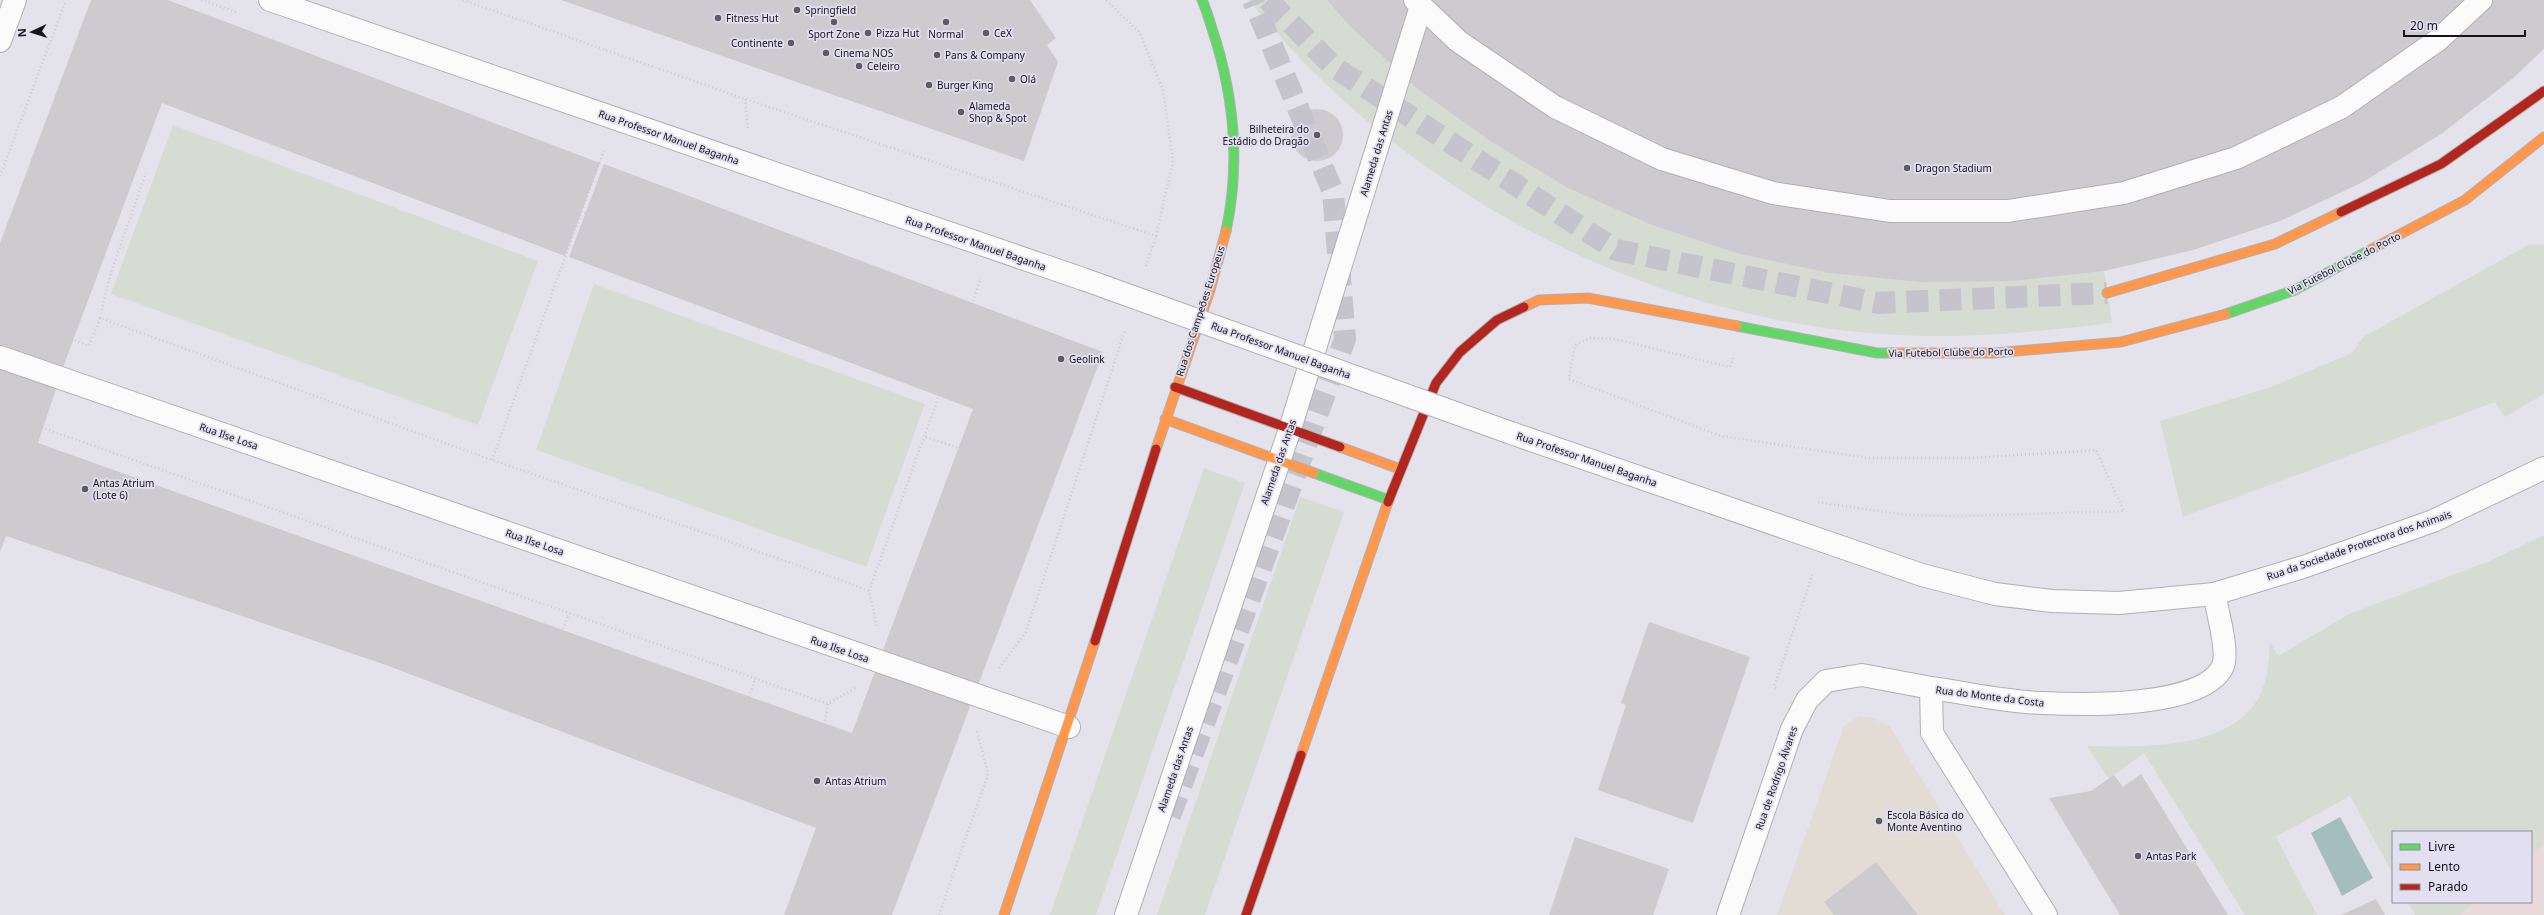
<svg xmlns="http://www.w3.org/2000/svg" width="2544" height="915" font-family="'Noto Sans',sans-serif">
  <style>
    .industrial { fill: #e8d9db }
    .education { fill: #e3dcd5 }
    .green { fill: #d7dcd2 }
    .water { fill: #a4bec0 }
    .building { fill: #cdcbd0 }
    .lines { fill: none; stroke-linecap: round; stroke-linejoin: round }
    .primary-tunnel { stroke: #c5c4cc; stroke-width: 22; stroke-dasharray: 22 11; stroke-linecap: butt }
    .street-casing { stroke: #b0afb6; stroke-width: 24 }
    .fast-casing { stroke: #b0afb6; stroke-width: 11 }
    .slow-casing { stroke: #b0afb6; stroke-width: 11 }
    .jam-casing { stroke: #b0afb6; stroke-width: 11 }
    .path { stroke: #cbcbce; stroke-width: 2.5; stroke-dasharray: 1 3; stroke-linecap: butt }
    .street { stroke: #fbfbfc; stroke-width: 22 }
    .fast { stroke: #63d668; stroke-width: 9 }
    .slow { stroke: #ff974d; stroke-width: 9 }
    .jam { stroke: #b3261e; stroke-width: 9 }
    .street-bridge-casing { stroke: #b0afb6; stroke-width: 24; stroke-linecap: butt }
    .street-bridge { stroke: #fbfbfc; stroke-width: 22 }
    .poi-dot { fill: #5d5c64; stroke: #e1dff0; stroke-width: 1.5 }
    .labels { text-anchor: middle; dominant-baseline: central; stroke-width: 3.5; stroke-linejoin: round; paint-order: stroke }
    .poi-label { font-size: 10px; fill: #15141a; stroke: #e1dff0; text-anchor: start }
    .street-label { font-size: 10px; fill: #15141a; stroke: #e1dff0 }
  </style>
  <rect width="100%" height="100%" fill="#e4e3ec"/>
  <polygon class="industrial" points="2544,844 2544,915 2459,915 2475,902 2531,902 2531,855"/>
  <polygon class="education" points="1859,716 1873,718 1890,727 2005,915 1777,915 1844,726"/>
  <g class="green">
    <path d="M1249 0H2544V49L2513 78 2441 134 2280 221 2193 250 2104 271 2112 323C2051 330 1990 337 1928 336 1670 333 1409 201 1249 0Z"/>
    <polygon points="173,125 538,261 478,425 111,294"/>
    <polygon points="2528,245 2544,245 2544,394 2505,417 2495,402 2183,517 2160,421 2271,387 2352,353 2363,337"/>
    <polygon points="594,284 925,404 866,567 536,450"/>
    <polygon points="1204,468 1245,483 1096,915 1050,915"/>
    <polygon points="1300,497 1344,512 1205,915 1157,915"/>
    <path d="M2544 535V844L2531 855V832H2393V874L2350 796 2276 837 2317 915H2245L2144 753 2109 779 2087 746C2141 747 2234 751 2261 693 2268 677 2269 658 2270 642L2278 656 2349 614 2490 561Z"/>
    <polygon points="2408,902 2475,902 2459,915 2415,915"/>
  </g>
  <polygon class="water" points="2340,817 2373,878 2342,896 2311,833"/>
  <g class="building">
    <polygon points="91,0 168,0 600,163 565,256 162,103 65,362 38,443 852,733 973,409 569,257 604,164 1103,352 892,915 784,915 816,828 386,665 6,536 0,552 0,243"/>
    <polygon points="561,0 1030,0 1056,38 1047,45 1058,62 1024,161"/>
    <polygon points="1327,0 2544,0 2544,49 2513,78 2441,134 2363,182 2280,221 2193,250 2104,271 2012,281 1921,282 1829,273 1740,254 1652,225 1568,188 1490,141 1415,87 1348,24"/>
    <circle cx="1317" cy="135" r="26"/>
    <polygon points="1649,622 1750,657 1693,823 1598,790 1626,705 1621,703"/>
    <polygon points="2141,774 2228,915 2120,915 2049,798 2091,791 2114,775 2123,787"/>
    <polygon points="1575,837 1669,869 1653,915 1549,915"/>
    <polygon points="1876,862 1918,915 1834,915 1824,902"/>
    <polygon points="2376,899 2385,915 2341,915"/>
  </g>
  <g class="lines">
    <g class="primary-tunnel">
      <polyline points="1268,0 1334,67 1616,250 1878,303 2107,293"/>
      <polyline points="1170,816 1345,339 1333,192 1253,0"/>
    </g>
    <defs>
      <g id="street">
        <polyline points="270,0 1083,279"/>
        <polyline points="1415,0 1458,41 1555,107 1662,159 1773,193 1890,211 2008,211 2124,193 2236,158 2342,107 2438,40 2481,0"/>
        <polyline points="0,41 15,0"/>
        <polyline points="0,357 1069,727"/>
        <polyline points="1511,433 1922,575 1995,594 2052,601 2119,603 2214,594 2303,567 2433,521 2544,468"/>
        <polyline points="1126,915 1290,429 1421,6"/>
        <polyline points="1728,915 1792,729 1807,700 1826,681 1862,675 1931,688"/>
        <path d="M2046 915 1932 733 1931 688C1968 693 2006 702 2043 703 2084 705 2200 708 2222 668 2230 654 2217 610 2214 594"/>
      </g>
      <g id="fast">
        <path d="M1202 0C1208 13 1211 27 1216 41 1235 104 1240 166 1226 231"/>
        <polyline points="2226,314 2295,290 2370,250"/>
        <polyline points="1737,326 1877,353 1891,353"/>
        <polyline points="1314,473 1389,500"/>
      </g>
      <g id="slow">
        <polyline points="2370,250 2465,200 2544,137"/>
        <polyline points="2107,293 2275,244 2341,212"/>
        <polyline points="1524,307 1539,300 1588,298 1737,326"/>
        <polyline points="1891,353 1995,353 2121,342 2226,314"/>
        <polyline points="1165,419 1314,473"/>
        <polyline points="1340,447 1400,469"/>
        <polyline points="1156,449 1210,290 1226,231"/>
        <polyline points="1301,755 1388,502"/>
        <polyline points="1004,915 1095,641"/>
      </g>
      <g id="jam">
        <polyline points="2341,212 2441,164 2544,91"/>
        <polyline points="1175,387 1340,447"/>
        <polyline points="1388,502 1436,383 1460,352 1497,320 1524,307"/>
        <polyline points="1095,641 1156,449"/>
        <polyline points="1246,915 1301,755"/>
      </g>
    </defs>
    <use href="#street" class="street-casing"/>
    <use href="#fast" class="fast-casing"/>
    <use href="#slow" class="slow-casing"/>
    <use href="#jam" class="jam-casing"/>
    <g class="path">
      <polyline points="201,0 239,13"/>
      <polyline points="463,0 745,99 1156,236 1173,161 1163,90 1140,33 1106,0"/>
      <polyline points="745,99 748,129"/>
      <polyline points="557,162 545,198 607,221 620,186"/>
      <polyline points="0,176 66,0"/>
      <polyline points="1146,266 1156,236"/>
      <polyline points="0,312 89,346 100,318 492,460 838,579 869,591 877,626"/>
      <polyline points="100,318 110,275 146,173"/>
      <polyline points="1733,358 1730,367 1614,339 1590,338 1575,345 1569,379 1721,436 1868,458 1971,458 2096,450 2124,511 1961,516 1907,515 1816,502"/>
      <polyline points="0,413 828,704 855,688"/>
      <polyline points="926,437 999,462"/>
      <polyline points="492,460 604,150"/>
      <polyline points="869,591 981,278"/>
      <polyline points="563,629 569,614"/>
      <polyline points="999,668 1026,632 1125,330"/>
      <polyline points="1776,688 1774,687 1813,573"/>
      <polyline points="749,697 755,679"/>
      <polyline points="828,704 820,746 889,769"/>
      <polyline points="939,915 988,774 977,731"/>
    </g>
    <use href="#street" class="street"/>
    <use href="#fast" class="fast"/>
    <use href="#slow" class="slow"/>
    <use href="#jam" class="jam"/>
    <defs>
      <polyline id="street-bridge" points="1083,279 1511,433"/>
    </defs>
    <use href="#street-bridge" class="street-bridge-casing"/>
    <use href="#street-bridge" class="street-bridge"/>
  </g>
  <g class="poi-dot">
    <circle cx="797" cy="10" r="4"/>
    <circle cx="718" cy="18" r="4"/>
    <circle cx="834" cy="22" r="4"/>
    <circle cx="946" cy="22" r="4"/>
    <circle cx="868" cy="33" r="4"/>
    <circle cx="986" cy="33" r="4"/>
    <circle cx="791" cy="43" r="4"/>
    <circle cx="826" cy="53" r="4"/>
    <circle cx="937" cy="55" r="4"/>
    <circle cx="859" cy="66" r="4"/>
    <circle cx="1012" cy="79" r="4"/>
    <circle cx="929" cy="85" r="4"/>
    <circle cx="961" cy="112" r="4"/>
    <circle cx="1317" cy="135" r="4"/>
    <circle cx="1907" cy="168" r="4"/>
    <circle cx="1061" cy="359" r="4"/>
    <circle cx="85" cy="489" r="4"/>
    <circle cx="817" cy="781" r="4"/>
    <circle cx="1879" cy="821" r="4"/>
    <circle cx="2138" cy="856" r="4"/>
  </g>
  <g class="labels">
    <g class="poi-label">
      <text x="805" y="10">Springfield</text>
      <text x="726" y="18">Fitness Hut</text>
      <text x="876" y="33">Pizza Hut</text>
      <text x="994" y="33">CeX</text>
      <text x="834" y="34" text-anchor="middle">Sport Zone</text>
      <text x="946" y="34" text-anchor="middle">Normal</text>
      <text x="783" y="43" text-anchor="end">Continente</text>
      <text x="834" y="53">Cinema NOS</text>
      <text x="945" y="55">Pans &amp; Company</text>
      <text x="867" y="66">Celeiro</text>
      <text x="1020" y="79">Olá</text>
      <text x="937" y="85">Burger King</text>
      <text x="969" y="106">Alameda<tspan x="969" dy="12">Shop &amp; Spot</tspan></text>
      <text x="1309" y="129" text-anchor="end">Bilheteira do<tspan x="1309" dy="12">Estádio do Dragão</tspan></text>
      <text x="1915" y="168">Dragon Stadium</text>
      <text x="1069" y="359">Geolink</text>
      <text x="93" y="483">Antas Atrium<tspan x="93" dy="12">(Lote 6)</tspan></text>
      <text x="825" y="781">Antas Atrium</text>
      <text x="1887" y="815">Escola Básica do<tspan x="1887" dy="12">Monte Aventino</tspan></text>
      <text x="2146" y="856">Antas Park</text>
    </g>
    <g class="street-label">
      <text transform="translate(669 137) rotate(19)">Rua Professor Manuel Baganha</text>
      <text transform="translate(1376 153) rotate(-73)">Alameda das Antas</text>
      <text transform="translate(976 243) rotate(19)">Rua Professor Manuel Baganha</text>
      <text transform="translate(2344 263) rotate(-27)">Via Futebol Clube do Porto</text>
      <text transform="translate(1200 311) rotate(-72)">Rua dos Campeões Europeus</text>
      <text transform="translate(1281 350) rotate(20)">Rua Professor Manuel Baganha</text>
      <text transform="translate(1951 352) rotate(-1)">Via Futebol Clube do Porto</text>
      <text transform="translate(229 436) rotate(19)">Rua Ilse Losa</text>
      <text transform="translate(1587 459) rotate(19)">Rua Professor Manuel Baganha</text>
      <text transform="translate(1278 462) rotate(-71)">Alameda das Antas</text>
      <text transform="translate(535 542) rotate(19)">Rua Ilse Losa</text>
      <text transform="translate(2359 545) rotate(-19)">Rua da Sociedade Protectora dos Animais</text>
      <text transform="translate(840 649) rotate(19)">Rua Ilse Losa</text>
      <text transform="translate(1990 696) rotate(7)">Rua do Monte da Costa</text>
      <text transform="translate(1175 769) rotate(-71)">Alameda das Antas</text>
      <text transform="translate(1776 778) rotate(-71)">Rua de Rodrigo Álvares</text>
    </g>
  </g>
  <rect x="2392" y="831" width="140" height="72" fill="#e1dff0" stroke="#8f8e9a"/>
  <rect x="2400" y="844" width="20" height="6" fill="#63d668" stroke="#8f8e9a"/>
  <text x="2428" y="851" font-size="12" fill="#15141a">Livre</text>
  <rect x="2400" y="864" width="20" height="6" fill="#ff974d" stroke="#8f8e9a"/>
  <text x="2428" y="871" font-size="12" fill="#15141a">Lento</text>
  <rect x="2400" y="884" width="20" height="6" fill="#b3261e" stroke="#8f8e9a"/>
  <text x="2428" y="891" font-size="12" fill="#15141a">Parado</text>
  <g transform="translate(32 32) rotate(266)" stroke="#e1dff0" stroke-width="3" paint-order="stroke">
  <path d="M0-3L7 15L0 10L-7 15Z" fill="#15141a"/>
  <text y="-6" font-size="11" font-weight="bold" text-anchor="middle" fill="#15141a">N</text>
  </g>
  <path d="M2404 30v6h121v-6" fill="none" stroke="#15141a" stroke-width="2"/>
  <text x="2410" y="30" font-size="12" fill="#15141a" stroke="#e1dff0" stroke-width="3" paint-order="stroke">20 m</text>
</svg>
